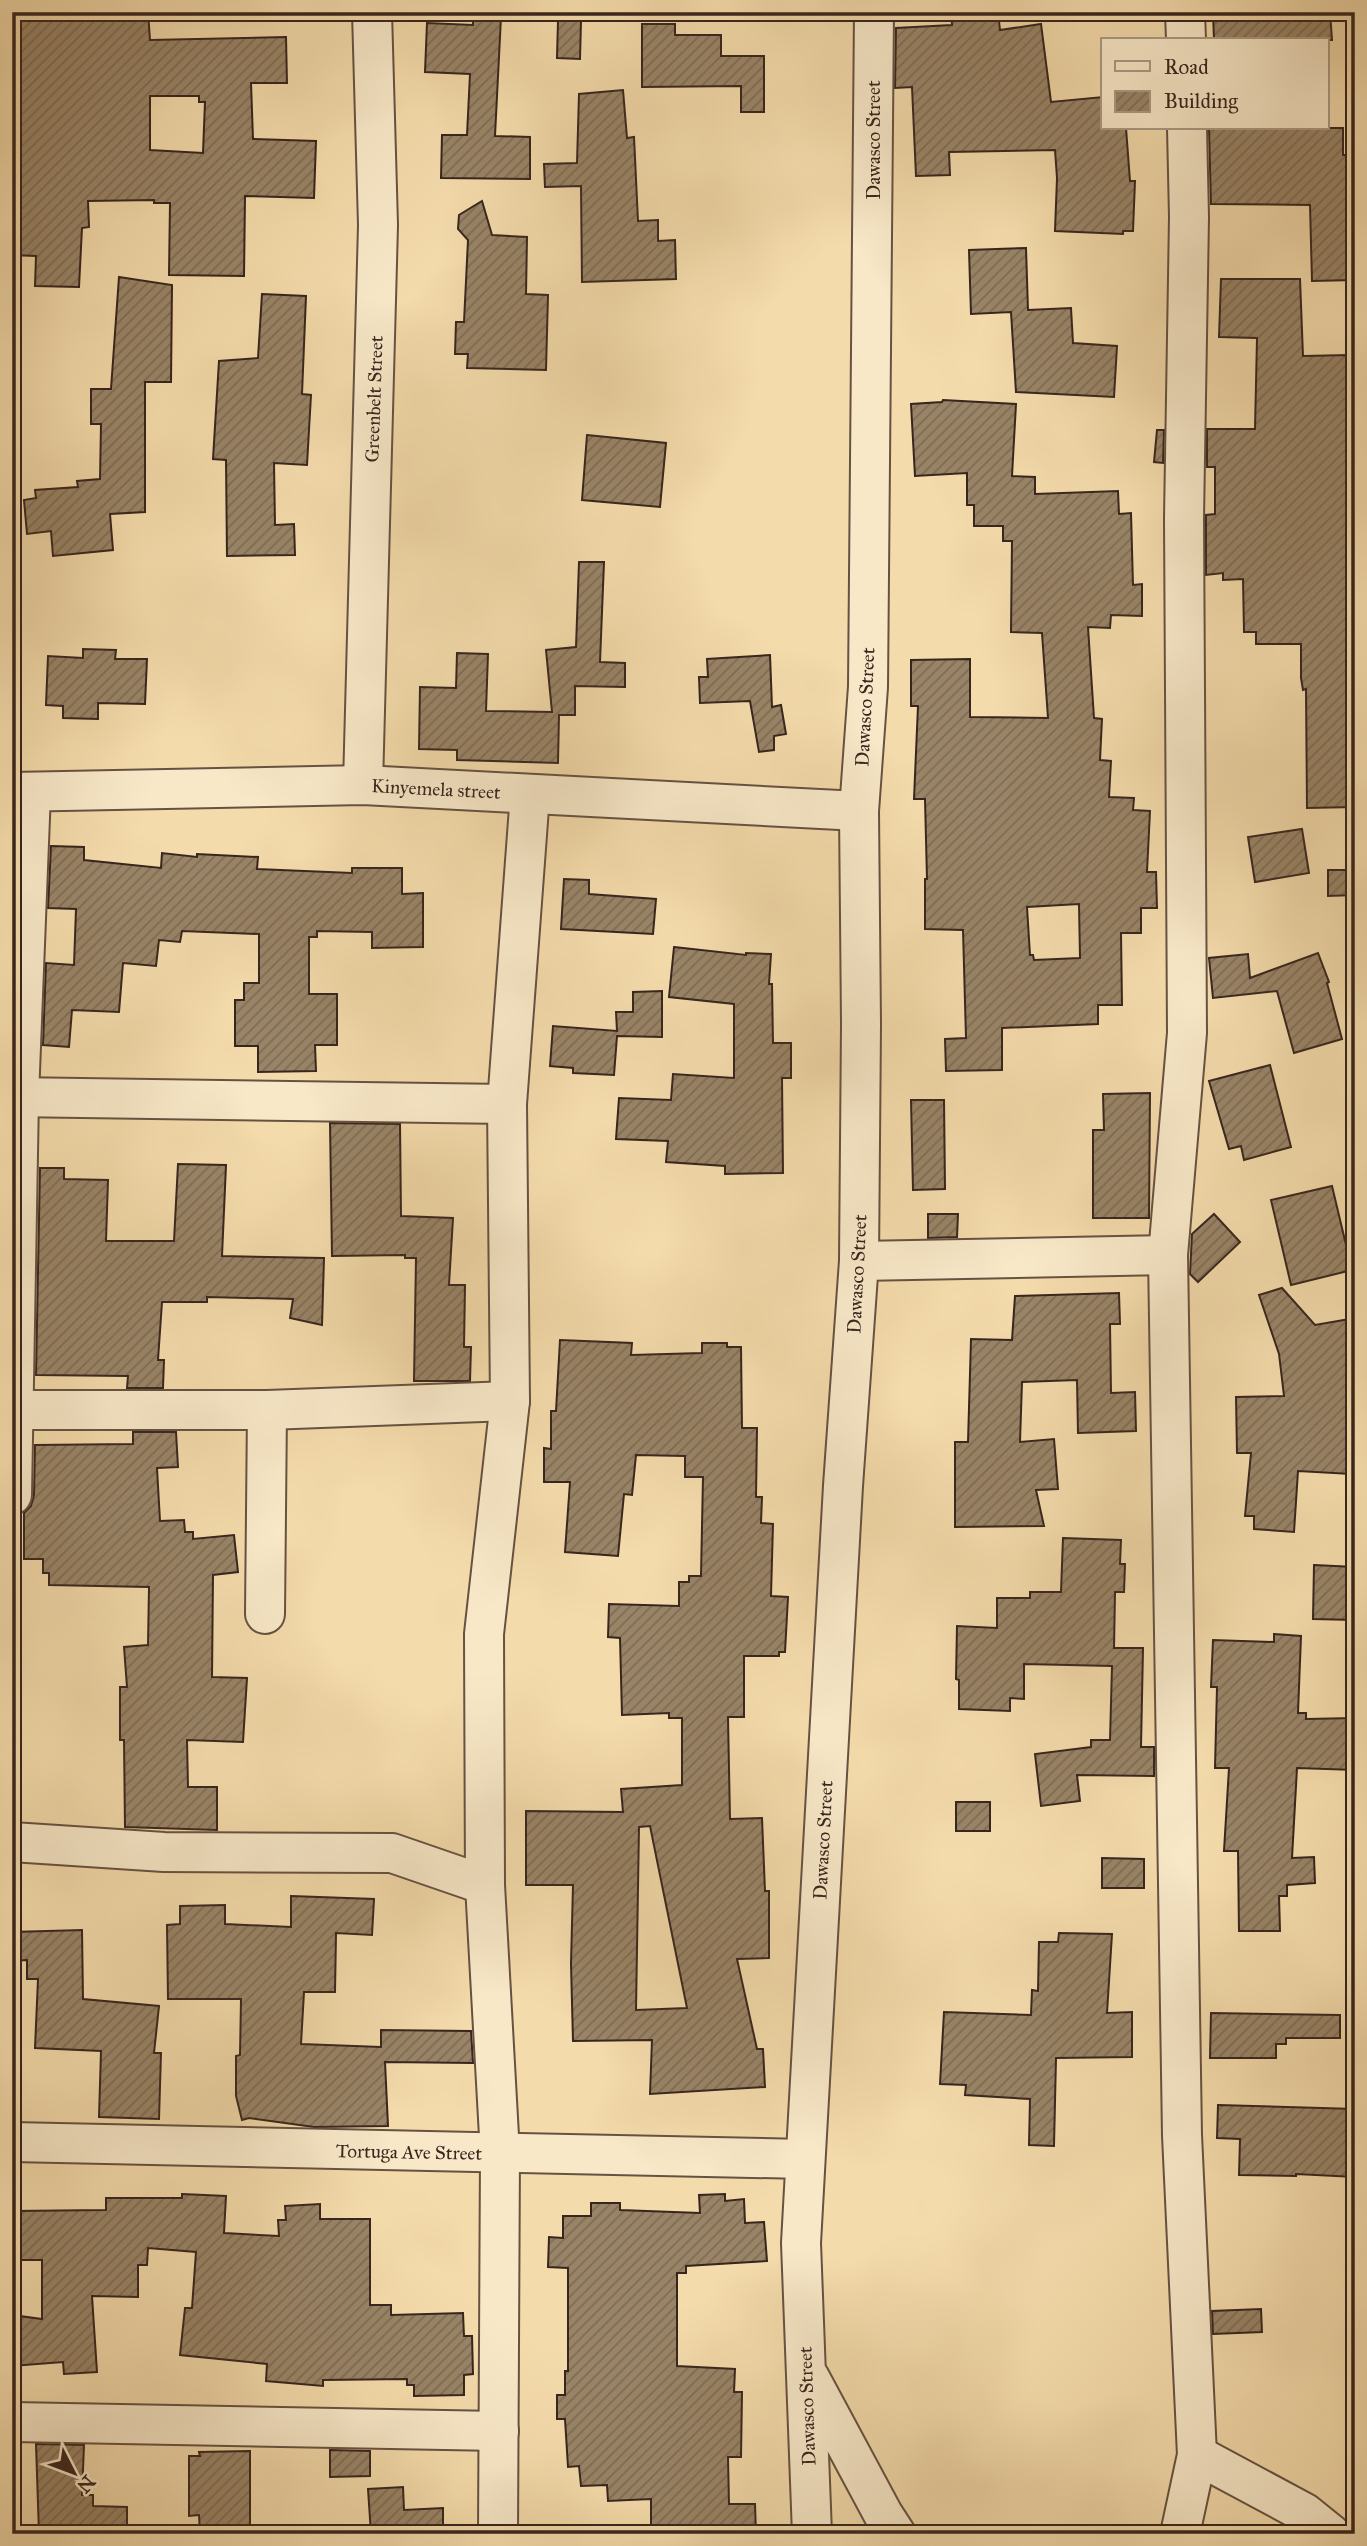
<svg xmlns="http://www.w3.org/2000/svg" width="1367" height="2546" font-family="'IM FELL Great Primer',serif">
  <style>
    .building { fill: url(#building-hatch); stroke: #37251e; stroke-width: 2; fill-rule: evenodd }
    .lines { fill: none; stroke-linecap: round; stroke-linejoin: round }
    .minor-casing { stroke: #665241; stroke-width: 42 }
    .minor { stroke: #f8e8c8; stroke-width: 38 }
    .labels { text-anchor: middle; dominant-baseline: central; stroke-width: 5; stroke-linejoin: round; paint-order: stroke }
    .street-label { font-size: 19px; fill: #37251e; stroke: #f8e8c8 }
  </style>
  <defs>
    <pattern id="building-hatch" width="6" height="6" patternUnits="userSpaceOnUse" patternTransform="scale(1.75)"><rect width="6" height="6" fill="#998467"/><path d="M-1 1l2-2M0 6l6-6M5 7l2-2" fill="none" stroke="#7e6c54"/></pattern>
  </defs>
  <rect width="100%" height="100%" fill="#f4dbab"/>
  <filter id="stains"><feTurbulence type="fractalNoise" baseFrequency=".00286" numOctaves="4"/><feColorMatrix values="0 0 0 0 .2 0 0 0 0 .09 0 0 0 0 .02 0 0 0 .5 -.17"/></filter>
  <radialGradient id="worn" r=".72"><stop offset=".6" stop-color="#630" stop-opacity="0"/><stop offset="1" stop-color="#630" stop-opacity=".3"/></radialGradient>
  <g class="building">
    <path d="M16 12H148L150 40 286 37 287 83H251L253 139 316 141 314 198 245 196 244 276 169 275 170 203H154V200L88 201 89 227 82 228 79 287 35 286 36 256 12 255V62H19ZM150 96H199V102H205L203 153 150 150Z"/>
    <polygon points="951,12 998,12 1000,30 1041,24 1051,102 1103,97 1103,128 1126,128 1130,181 1135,181 1133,231 1123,231 1123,234 1055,231 1057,178 1055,150 949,152 950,175 916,176 912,87 895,88 896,28 952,25"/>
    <polygon points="1213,12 1330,12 1332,40 1214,40"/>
    <polygon points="473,16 501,17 495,136 530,137 530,179 441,178 442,135 467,135 470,74 425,72 427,23 473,25"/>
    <polygon points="558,21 581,21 580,59 557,58"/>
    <polygon points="642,24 675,24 675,35 721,35 721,56 764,56 764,112 741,112 741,86 642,87"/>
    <polygon points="623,90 627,138 634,137 638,221 658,220 658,241 675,240 676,279 582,282 581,186 545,187 544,164 577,163 579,94"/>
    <polygon points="1209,128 1343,128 1343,155 1355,155 1355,280 1312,281 1310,205 1211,204"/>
    <polygon points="482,201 492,235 527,237 526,294 548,295 546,370 467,368 468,354 455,354 456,322 464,322 468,240 458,229 459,215"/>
    <polygon points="1026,248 1028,310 1071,308 1073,343 1117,346 1114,397 1016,392 1011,312 971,314 969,250"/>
    <polygon points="119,277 172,285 171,382 145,382 145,512 110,514 113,550 53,556 51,531 27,534 24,500 36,498 35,490 78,487 77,481 100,479 101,424 91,424 91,389 111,389"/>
    <polygon points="1221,279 1300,279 1303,356 1349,355 1350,423 1355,423 1355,807 1307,808 1306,689 1303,690 1301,678 1301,644 1256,644 1256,632 1244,632 1243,579 1223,580 1223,573 1206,575 1206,515 1215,514 1215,467 1207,467 1207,429 1255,429 1257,338 1219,337"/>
    <polygon points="262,294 306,296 302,394 311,395 307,465 274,463 275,525 294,524 295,555 227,556 226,460 213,459 219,361 258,358"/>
    <path d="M943 400 1016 404 1012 476 1035 477V494L1118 491 1119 514 1131 513 1133 585 1142 584V616L1111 615 1110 628 1088 627 1094 718 1102 719 1100 760 1111 761 1109 797 1134 798 1133 810 1150 811 1147 872H1156L1157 908H1141V933H1121L1122 1005H1098V1024L1002 1028V1070L946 1071 945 1039 966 1038 963 930 925 929V879H927L925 799H914L918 706H911V660L970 659V717L1048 718 1042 633 1011 632 1012 541H1003V526H974V505H967V473L915 476 911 404 942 402ZM1079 904 1080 958 1034 960 1033 955H1030L1027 907Z"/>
    <polygon points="1157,430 1164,430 1163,463 1154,462"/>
    <polygon points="587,435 666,443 660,507 582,500"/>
    <polygon points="579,562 604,562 600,662 625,663 625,687 575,686 575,715 559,715 558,763 457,760 457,750 419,749 420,687 456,688 457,653 488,654 486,711 552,712 546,650 576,647"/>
    <polygon points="83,649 116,650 115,659 147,659 145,704 98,703 98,719 63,718 63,706 46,705 48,656 83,658"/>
    <polygon points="770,655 772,707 781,705 786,734 774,736 774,750 759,752 750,701 700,703 699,677 708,677 707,659"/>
    <polygon points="1302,829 1309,873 1255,882 1248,837"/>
    <polygon points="51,846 84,847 84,860 161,868 162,853 197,857 197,854 258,857 257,869 352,873 352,868 402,868 402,894 423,893 423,947 372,948 372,932 317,931 317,937 309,937 309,994 337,994 337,1045 315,1045 316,1071 258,1072 258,1046 235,1046 235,1000 244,1000 244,983 259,983 259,934 182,931 180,942 159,940 156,966 123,963 119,1012 72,1010 69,1047 43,1045 46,963 74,965 76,909 48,908"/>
    <polygon points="1328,870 1355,870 1355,895 1328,896"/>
    <polygon points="564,879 589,880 589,894 656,899 653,934 561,929"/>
    <polygon points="674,947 746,955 746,953 771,954 769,984 772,984 773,1043 791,1043 791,1078 782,1078 783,1173 725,1174 725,1166 666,1162 668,1141 616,1139 619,1098 671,1100 673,1074 734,1078 734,1004 669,997"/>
    <polygon points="1318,953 1329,982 1327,983 1342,1039 1294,1053 1277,991 1213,998 1209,958 1248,954 1250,978"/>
    <polygon points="662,991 662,1037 617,1036 614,1075 573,1073 573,1068 550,1066 553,1026 617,1031 616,1012 633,1012 633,992"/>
    <polygon points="1270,1065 1291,1147 1244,1160 1241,1146 1229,1149 1209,1081"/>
    <polygon points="1150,1093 1149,1218 1093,1218 1093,1130 1104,1130 1103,1094"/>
    <polygon points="911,1100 944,1100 945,1189 913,1190"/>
    <polygon points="330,1123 400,1124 401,1216 453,1218 449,1285 465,1285 464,1347 471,1347 470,1381 414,1381 416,1258 405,1258 405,1255 332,1256"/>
    <polygon points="178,1164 226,1165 222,1256 324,1258 322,1325 290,1318 293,1299 207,1297 207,1302 162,1302 158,1360 164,1360 163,1388 127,1388 128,1376 36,1375 40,1168 64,1168 64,1179 108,1180 106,1241 174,1241"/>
    <polygon points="1332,1186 1352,1270 1291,1285 1271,1200"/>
    <polygon points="928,1214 958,1214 957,1237 928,1238"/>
    <polygon points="1214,1214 1240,1242 1198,1282 1190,1274 1192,1234"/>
    <polygon points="1282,1288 1315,1325 1350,1319 1355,1345 1355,1465 1351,1464 1351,1474 1298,1471 1294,1532 1254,1529 1254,1516 1245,1516 1251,1453 1237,1453 1236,1397 1284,1396 1279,1354 1259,1295"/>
    <polygon points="1119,1293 1120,1324 1110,1324 1111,1393 1135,1392 1136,1431 1078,1433 1077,1380 1022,1382 1020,1442 1054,1439 1058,1489 1036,1490 1044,1526 955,1527 955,1442 968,1442 971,1339 1012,1340 1015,1296"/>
    <path d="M560 1340 632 1343 631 1355 702 1353V1343H727V1347H741L742 1428H757L756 1497H762L761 1523 773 1524 771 1596 788 1597 785 1652H779V1656H744V1717H728L730 1819 762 1818 765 1891H769V1958L737 1959 757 2049H763L765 2087 650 2094 652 2040 573 2041 571 1964 573 1885H526V1811L623 1812 621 1789 682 1785V1718H669V1713L622 1715 620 1638 608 1637 609 1604 679 1606V1582H689V1576H701L703 1477H685V1456L636 1455 632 1495 624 1494 618 1556 565 1552 570 1482H544V1448L551 1449V1411H556ZM650 1826 687 2008 636 2010 639 1827Z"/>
    <polygon points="133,1432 176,1432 178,1467 157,1468 160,1521 184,1520 185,1532 193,1532 193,1539 234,1535 238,1572 213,1575 212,1677 247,1678 243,1742 187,1740 188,1787 217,1787 217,1830 125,1827 124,1740 120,1740 120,1687 127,1687 124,1647 148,1645 149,1587 49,1585 49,1573 43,1573 43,1559 24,1559 24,1513 31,1506 34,1495 35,1445 133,1444"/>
    <polygon points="1063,1538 1121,1540 1120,1564 1125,1564 1124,1592 1115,1592 1114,1648 1143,1648 1141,1747 1154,1747 1154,1776 1077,1775 1080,1801 1041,1806 1035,1754 1091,1747 1091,1740 1110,1740 1112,1666 1024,1664 1024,1699 1010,1698 1010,1711 959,1709 959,1680 956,1679 957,1626 997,1628 997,1598 1030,1598 1030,1592 1061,1592"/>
    <polygon points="1314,1565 1355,1567 1355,1620 1313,1619"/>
    <polygon points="1274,1634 1301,1636 1298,1713 1306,1713 1306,1719 1355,1718 1355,1770 1297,1768 1292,1858 1314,1857 1315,1883 1287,1885 1287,1896 1279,1896 1280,1931 1239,1931 1238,1851 1224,1851 1229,1768 1215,1768 1217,1687 1211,1687 1213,1640 1274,1642"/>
    <rect x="956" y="1802" width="34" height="29"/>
    <polygon points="1102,1858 1144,1859 1144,1888 1102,1888"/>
    <polygon points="291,1896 374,1899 372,1935 336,1933 335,1992 304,1992 301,2044 381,2047 381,2030 471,2031 473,2063 385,2062 388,2126 314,2127 249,2118 242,2120 236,2096 236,2056 240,2055 241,1999 168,1999 167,1925 180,1924 180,1906 225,1905 225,1924 291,1927"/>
    <polygon points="82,1930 83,1999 159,2006 154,2053 161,2053 159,2119 99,2117 101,2051 35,2048 38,1979 27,1979 27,1960 12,1961 12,1932"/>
    <polygon points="1059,1933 1112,1934 1107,2013 1132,2012 1132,2057 1056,2058 1054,2146 1029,2145 1030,2099 965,2095 966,2085 940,2084 944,2012 1031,2015 1032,1990 1038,1991 1039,1942 1058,1942"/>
    <polygon points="1211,2013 1340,2015 1340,2038 1286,2038 1286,2044 1276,2044 1276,2058 1210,2058"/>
    <polygon points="1218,2105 1355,2109 1355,2177 1296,2174 1296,2176 1239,2175 1240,2139 1217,2138"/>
    <polygon points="182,2194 226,2196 224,2233 279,2236 278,2220 286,2220 285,2206 320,2204 320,2219 370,2219 370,2305 391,2305 391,2315 463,2313 464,2336 472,2336 473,2374 464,2375 464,2395 414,2396 414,2385 407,2385 407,2379 323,2380 323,2386 266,2381 267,2364 180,2355 185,2308 192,2308 196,2252 148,2248 147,2265 138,2265 138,2297 92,2296 97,2372 64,2374 63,2362 12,2366 12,2315 42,2319 42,2260 12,2260 12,2211 106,2210 106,2198 182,2198"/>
    <polygon points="725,2194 725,2201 744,2199 745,2223 764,2222 767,2261 686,2266 686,2273 677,2273 677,2366 735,2369 734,2392 742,2392 741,2457 728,2457 729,2504 755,2504 756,2534 651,2534 651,2499 608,2501 607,2485 581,2486 579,2466 568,2467 565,2419 557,2419 557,2395 565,2395 565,2371 568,2371 568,2268 548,2267 549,2237 563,2238 563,2216 591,2216 591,2203 620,2203 620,2210 700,2213 699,2195"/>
    <polygon points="1261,2309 1262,2332 1213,2334 1212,2311"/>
    <polygon points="36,2444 84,2445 82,2495 93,2495 93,2506 127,2507 127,2534 39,2534"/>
    <polygon points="330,2450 370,2451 370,2476 330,2477"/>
    <polygon points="250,2451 250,2534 200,2534 199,2515 189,2516 189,2456 200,2456 199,2452"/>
    <polygon points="403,2487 404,2510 443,2508 443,2534 371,2534 368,2489"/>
  </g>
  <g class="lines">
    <defs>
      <g id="minor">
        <polyline points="1185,12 1186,40"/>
        <polyline points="363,785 378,225 372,12"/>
        <polyline points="12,792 363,785 859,811"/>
        <polyline points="12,1097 507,1104"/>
        <polyline points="859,1261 1168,1255"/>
        <polyline points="13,1410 267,1410 510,1401"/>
        <polyline points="12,1495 19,1097 31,792"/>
        <polyline points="265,1614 267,1410"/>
        <polyline points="12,1842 164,1852 392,1853 485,1885"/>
        <polyline points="12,2142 805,2159"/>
        <polyline points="810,2378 883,2514 896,2534"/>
        <polyline points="12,2422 499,2431"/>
        <polyline points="1197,2455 1305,2513 1331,2534"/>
        <polyline points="498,2534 500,2154 485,1885 484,1634 510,1401 507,1104 530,794"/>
        <polyline points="812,2534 801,2243 843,1486 859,1261 861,1024 859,811 868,687 874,12"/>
        <polyline points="1180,2534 1197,2455 1182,2135 1168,1255 1187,1033 1184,519 1189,217 1187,128"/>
      </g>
    </defs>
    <use href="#minor" class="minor-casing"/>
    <use href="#minor" class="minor"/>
  </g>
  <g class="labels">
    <g class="street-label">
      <text transform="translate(873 140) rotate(-90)">Dawasco Street</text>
      <text transform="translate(374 399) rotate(-88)">Greenbelt Street</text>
      <text transform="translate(865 707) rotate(-87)">Dawasco Street</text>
      <text transform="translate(436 789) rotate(3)">Kinyemela street</text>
      <text transform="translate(857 1274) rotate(-87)">Dawasco Street</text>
      <text transform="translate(823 1840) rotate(-87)">Dawasco Street</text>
      <text transform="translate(409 2152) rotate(1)">Tortuga Ave Street</text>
      <text transform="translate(807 2406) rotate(-92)">Dawasco Street</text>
    </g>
  </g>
  <rect width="1367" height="2546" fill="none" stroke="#f4dbab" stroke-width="42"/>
  <rect x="14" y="14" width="1339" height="2518" fill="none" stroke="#37251e" stroke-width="3.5"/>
  <rect x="21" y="21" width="1325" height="2504" fill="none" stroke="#37251e" stroke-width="2"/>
  <rect x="1101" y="38" width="228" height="91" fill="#f8e8c8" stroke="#ab9a84" stroke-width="2"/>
  <rect x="1115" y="61" width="35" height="10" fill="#f8e8c8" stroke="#ab9a84" stroke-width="2"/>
  <text x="1164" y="74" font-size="21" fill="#37251e">Road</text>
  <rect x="1115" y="91" width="35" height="21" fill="url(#building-hatch)" stroke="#ab9a84" stroke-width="2"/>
  <text x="1164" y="108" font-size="21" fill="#37251e">Building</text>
  <g transform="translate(74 2473) rotate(132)" stroke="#f8e8c8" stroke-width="5" paint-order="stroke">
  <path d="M0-5L12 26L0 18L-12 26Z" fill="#37251e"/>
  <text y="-10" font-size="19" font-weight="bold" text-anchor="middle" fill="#37251e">N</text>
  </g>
  <rect width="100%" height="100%" filter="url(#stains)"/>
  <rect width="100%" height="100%" fill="url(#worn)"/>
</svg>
